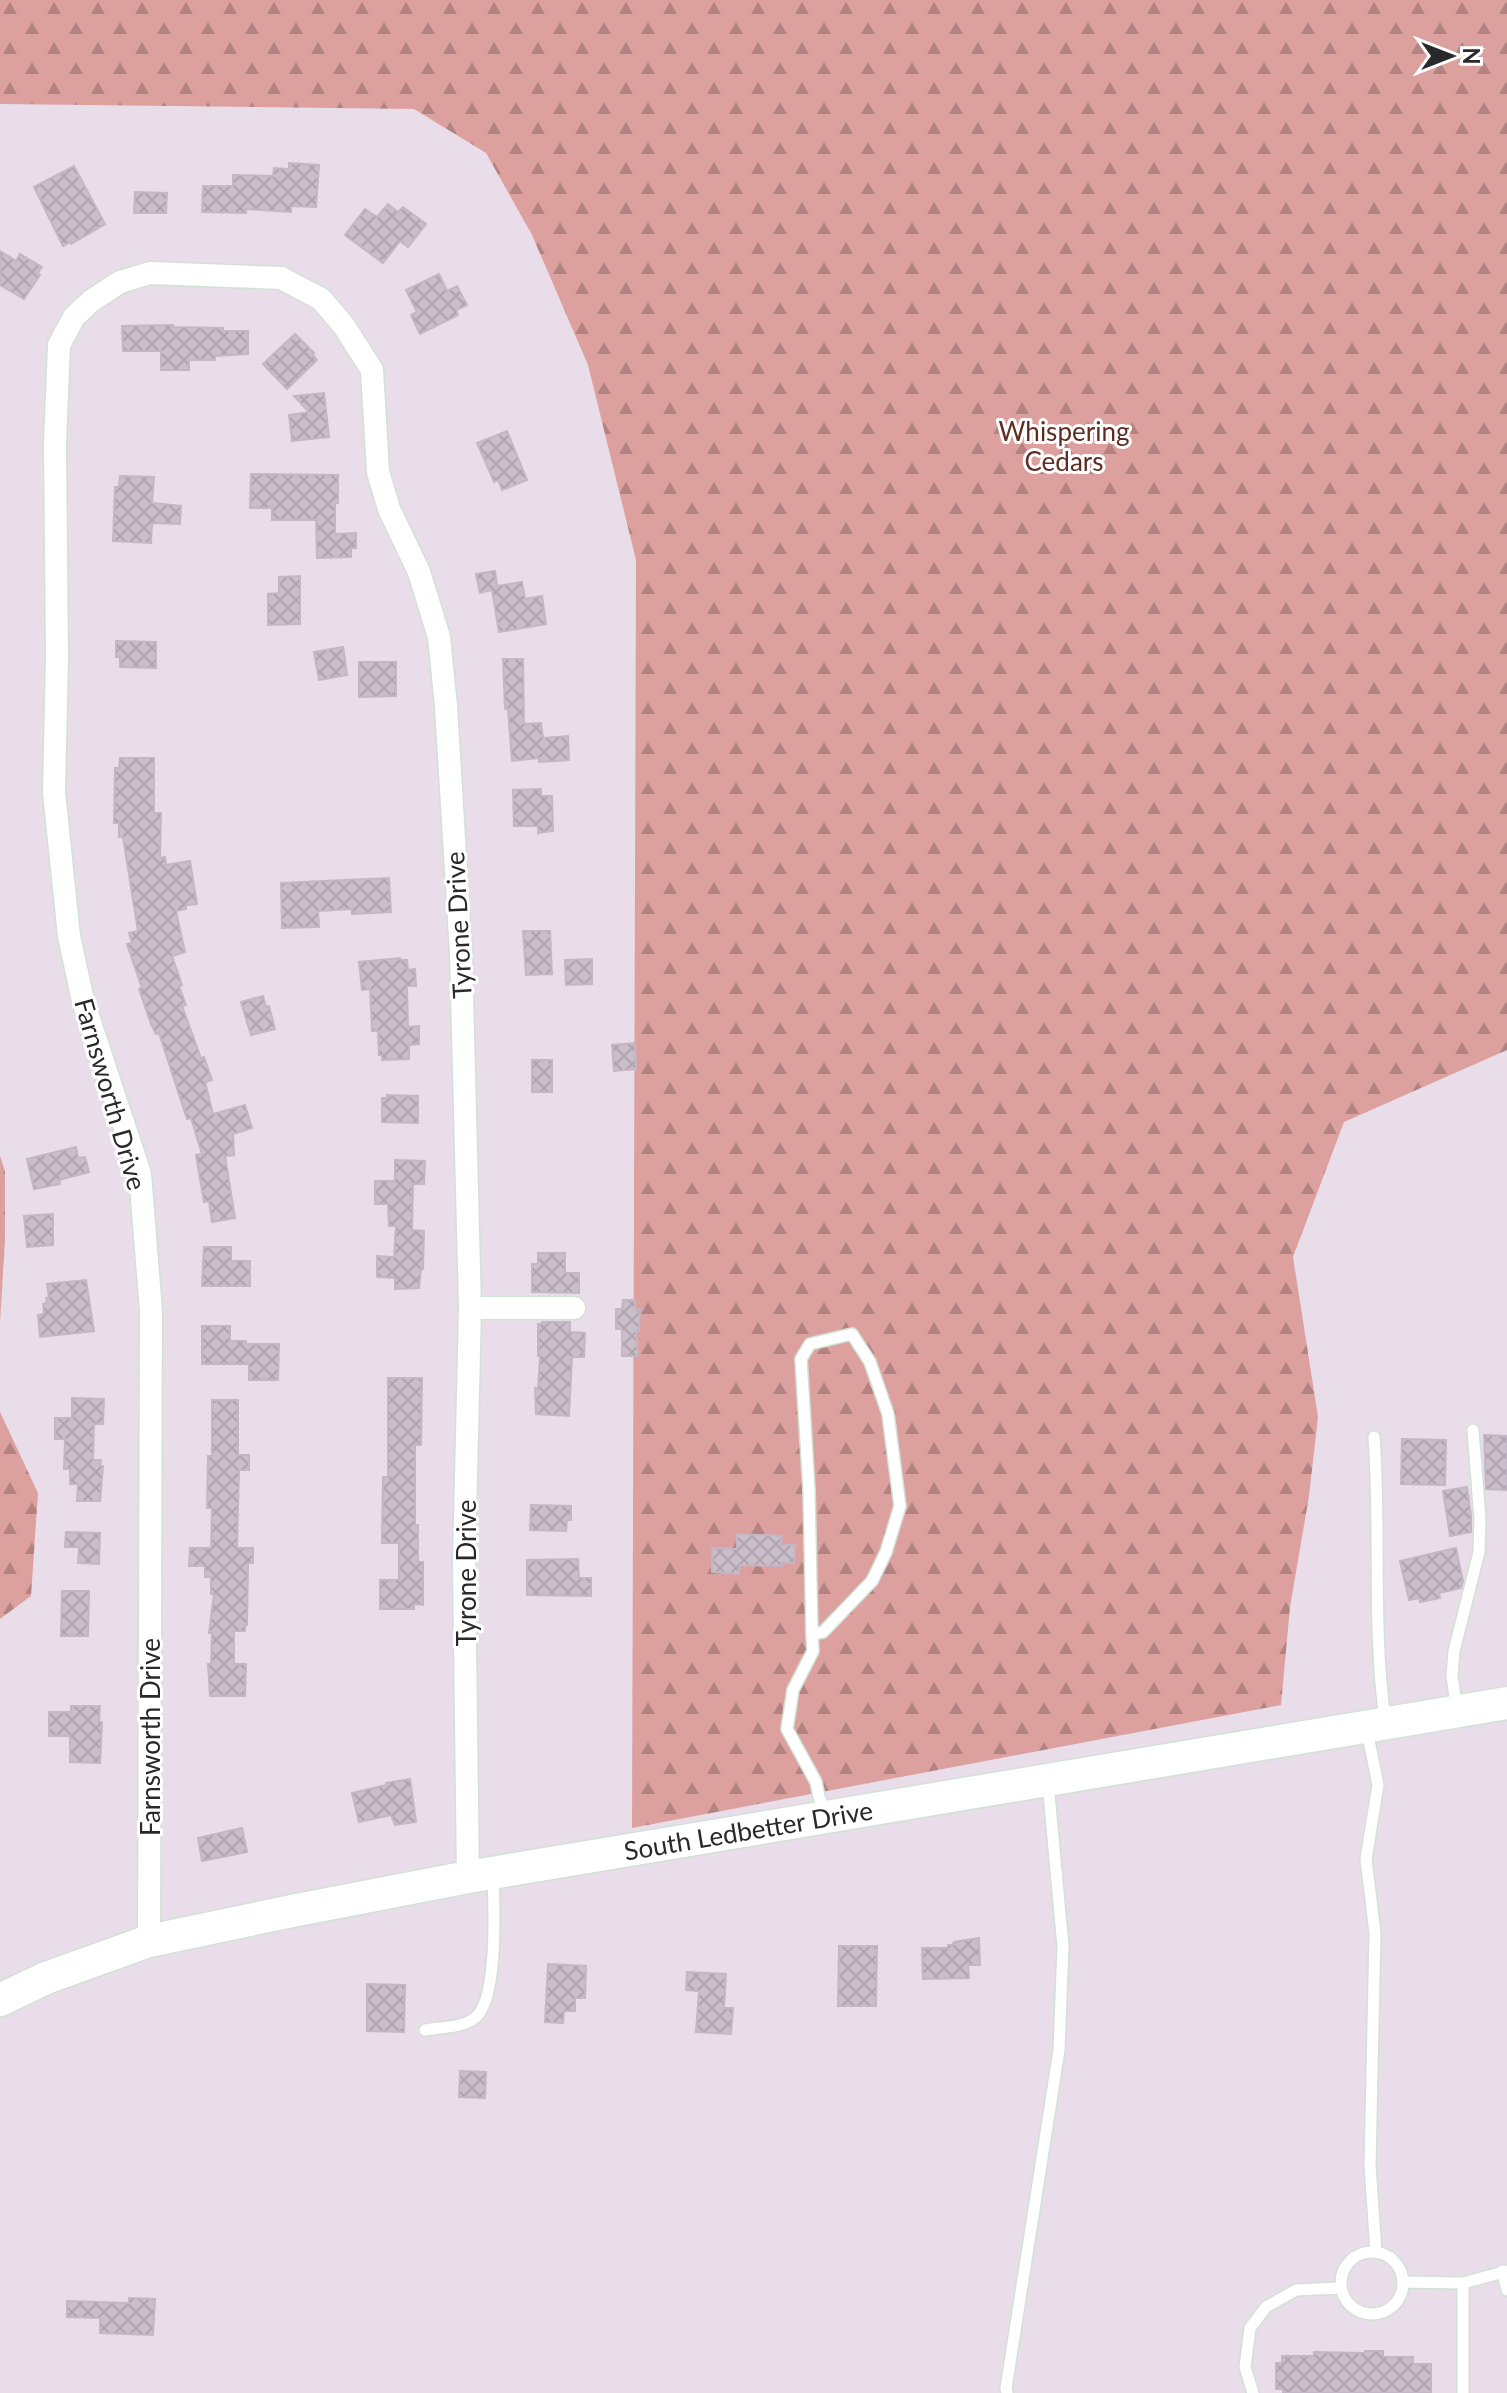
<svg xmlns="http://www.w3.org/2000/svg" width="1507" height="2393" font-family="Lato,sans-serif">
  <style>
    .forest { fill: url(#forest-firs) }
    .building { fill: url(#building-cross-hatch); stroke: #c5b6c5; stroke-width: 2 }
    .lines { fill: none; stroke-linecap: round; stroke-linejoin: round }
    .lane-casing { stroke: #d2e1d5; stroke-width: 14 }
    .street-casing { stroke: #d2e1d5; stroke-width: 25 }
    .secondary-casing { stroke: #d2e1d5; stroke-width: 35 }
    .lane { stroke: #fff; stroke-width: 11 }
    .street { stroke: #fff; stroke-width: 22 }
    .secondary { stroke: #fff; stroke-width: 32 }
    .labels { text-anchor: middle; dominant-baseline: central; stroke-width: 6; stroke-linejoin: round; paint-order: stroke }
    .park-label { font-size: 26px; fill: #5f2c21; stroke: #fff }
    .street-label { font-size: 26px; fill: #292929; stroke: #fff }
  </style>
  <defs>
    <pattern id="forest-firs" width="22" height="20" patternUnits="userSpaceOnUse" patternTransform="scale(2)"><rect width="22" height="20" fill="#dca19e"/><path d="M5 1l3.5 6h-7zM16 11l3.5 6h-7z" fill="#b28381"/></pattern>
    <pattern id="building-cross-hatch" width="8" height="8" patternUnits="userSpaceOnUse" patternTransform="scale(2)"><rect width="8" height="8" fill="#cabeca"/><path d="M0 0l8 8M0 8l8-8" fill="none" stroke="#aea3ae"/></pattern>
  </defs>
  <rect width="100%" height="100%" fill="#eaddea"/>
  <g class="forest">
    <polygon points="0,0 1507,0 1507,1050 1344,1122 1293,1257 1318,1417 1309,1496 1290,1607 1281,1705 632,1828 636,560 588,365 532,235 486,153 414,109 0,104"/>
    <polygon points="0,1156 5,1171 5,1240 0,1323"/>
    <polygon points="0,1401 0,1412 38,1493 31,1596 0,1619"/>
  </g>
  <g class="building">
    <polygon points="289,163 319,165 316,207 291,206 291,212 246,209 246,213 202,212 203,186 233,186 233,175 273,176 274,168 289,169"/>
    <polygon points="74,166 105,224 71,244 70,242 63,246 34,187"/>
    <polygon points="135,192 167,193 166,213 134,213"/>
    <polygon points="388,204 398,212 403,207 426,224 408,247 400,241 383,263 345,235 365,209 377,217"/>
    <polygon points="0,251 16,261 20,254 42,267 38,273 40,275 24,299 0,285"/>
    <polygon points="439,274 447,291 457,286 467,305 456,310 458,315 420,334 411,315 417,312 406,290"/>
    <polygon points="173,325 173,327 223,328 223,331 248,331 248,354 215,356 215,360 189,360 189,370 161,370 161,351 123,351 122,326"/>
    <polygon points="295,334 314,353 312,354 317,360 287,389 263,364"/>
    <polygon points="324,393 329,437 292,441 289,415 309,412 294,396"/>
    <polygon points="507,431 527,480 502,490 498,480 494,482 477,443"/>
    <polygon points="251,474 338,475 338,503 335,503 335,534 356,533 356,548 351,548 351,557 317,558 316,520 272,520 272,508 250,508"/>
    <polygon points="120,476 154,477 152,503 181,506 180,524 152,523 151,543 113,541 115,487 119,487"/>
    <polygon points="495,571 497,586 522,582 525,599 542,596 546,624 499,632 492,590 480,593 476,574"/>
    <polygon points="300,576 300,624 268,625 268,594 279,593 279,577"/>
    <polygon points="116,641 156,642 156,668 120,667 120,657 116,657"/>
    <polygon points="343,647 347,675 319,680 314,652"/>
    <polygon points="503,659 523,659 524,724 541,723 543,738 568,736 569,760 539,762 539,758 512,761 508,709 505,709"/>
    <polygon points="359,662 396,662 396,696 359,697"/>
    <polygon points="120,758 154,758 154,813 161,813 160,858 165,857 166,865 190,861 197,904 186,905 186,909 176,911 185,952 172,956 182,985 179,986 186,1005 182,1006 201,1058 204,1057 212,1080 205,1082 213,1114 245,1105 252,1128 233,1134 234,1155 225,1156 235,1218 212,1222 209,1201 204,1202 196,1155 202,1154 191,1118 187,1119 159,1033 156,1034 151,1024 139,989 142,988 127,944 132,943 129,933 138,931 123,837 119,837 119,823 114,823 115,768 119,768"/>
    <polygon points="541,789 541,796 552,796 553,831 538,833 538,826 514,826 513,790"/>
    <polygon points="389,878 391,912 352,914 352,909 318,911 319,927 282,928 281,883"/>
    <polygon points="523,931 550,931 552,974 526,975"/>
    <polygon points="400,958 400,960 407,960 408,970 415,969 416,986 407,986 408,1027 419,1026 419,1044 409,1045 409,1059 382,1060 382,1055 379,1055 378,1031 372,1031 370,989 362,990 359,962"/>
    <polygon points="592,959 592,984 566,985 565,960"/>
    <polygon points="263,996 266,1007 269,1006 275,1029 251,1035 241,1002"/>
    <polygon points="635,1043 636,1069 614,1071 612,1045"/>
    <rect x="532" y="1060" width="20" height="32"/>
    <polygon points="387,1095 418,1096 418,1123 382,1122 382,1098 387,1098"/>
    <polygon points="76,1147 78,1158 85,1157 89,1172 59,1180 60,1184 34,1189 27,1159"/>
    <polygon points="395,1160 425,1161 424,1184 413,1184 412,1230 424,1231 423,1269 421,1269 419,1288 395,1289 395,1278 377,1277 377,1256 394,1257 396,1226 389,1226 388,1204 375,1204 375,1181 395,1181"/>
    <polygon points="53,1214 53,1245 27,1247 24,1216"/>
    <polygon points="204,1247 231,1247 231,1261 250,1261 250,1286 202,1286"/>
    <polygon points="538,1253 565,1253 565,1273 579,1273 579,1293 532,1292 532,1264 538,1264"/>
    <polygon points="86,1280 94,1331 40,1337 38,1315 44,1314 43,1304 47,1303 46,1298 49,1297 47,1284"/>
    <polygon points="623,1300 635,1300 635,1309 640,1309 639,1331 636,1331 638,1356 622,1356 622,1329 616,1329 616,1309 622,1309"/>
    <polygon points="542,1322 570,1322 570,1332 585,1333 584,1357 572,1357 569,1416 536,1414 535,1388 538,1389 540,1356 538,1356 538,1324 542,1324"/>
    <polygon points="202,1326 230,1326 230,1341 246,1341 246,1344 279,1344 278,1380 249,1380 249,1364 202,1364"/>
    <polygon points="388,1378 422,1378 421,1445 415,1445 415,1525 418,1525 418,1562 423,1562 423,1605 414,1604 414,1609 380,1609 380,1580 399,1580 399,1543 382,1543 383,1477 388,1477"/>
    <polygon points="72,1398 104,1399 103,1424 94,1424 93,1460 101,1460 100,1466 103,1466 100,1501 77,1501 78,1484 70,1484 70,1469 64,1469 65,1439 55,1439 55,1418 72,1418"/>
    <polygon points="212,1400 238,1400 238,1455 249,1455 249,1470 239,1470 237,1548 253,1548 253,1563 248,1563 247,1625 245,1625 245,1631 234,1631 234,1664 246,1664 245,1696 210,1696 208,1664 211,1664 212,1633 209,1633 214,1594 211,1594 211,1577 205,1577 205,1566 189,1566 190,1548 211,1548 212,1508 207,1508 208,1456 212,1456"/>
    <polygon points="1484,1435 1507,1436 1507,1490 1486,1489"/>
    <polygon points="1402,1439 1446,1440 1445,1485 1401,1484"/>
    <polygon points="1467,1487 1471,1516 1471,1532 1450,1536 1443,1491"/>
    <polygon points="531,1505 571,1506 571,1520 567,1520 566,1531 530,1530"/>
    <polygon points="66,1532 100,1533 99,1564 78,1563 79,1547 65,1547"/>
    <polygon points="737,1534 782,1536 781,1545 795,1545 794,1563 782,1562 782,1566 740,1565 739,1574 712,1572 712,1548 737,1549"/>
    <polygon points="1456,1548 1463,1581 1461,1588 1439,1593 1440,1598 1420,1602 1419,1598 1409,1600 1400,1561"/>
    <polygon points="578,1559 579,1578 591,1578 591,1596 527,1595 527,1560"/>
    <polygon points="62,1591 89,1591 88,1636 61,1636"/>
    <polygon points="71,1706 100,1706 99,1722 102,1722 100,1763 70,1762 70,1736 49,1736 49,1712 71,1712"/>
    <polygon points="410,1779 416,1822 395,1825 391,1815 359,1822 352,1793 386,1785 386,1783"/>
    <polygon points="242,1828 247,1852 202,1861 198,1838"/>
    <polygon points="979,1938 980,1965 968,1965 969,1978 923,1979 922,1948 948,1948 948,1945 952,1945 954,1942"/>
    <polygon points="839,1946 877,1946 876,2006 838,2006"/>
    <polygon points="548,1964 586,1966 585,1998 575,1998 575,2011 564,2011 563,2023 545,2022"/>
    <polygon points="687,1972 726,1974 724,2008 733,2008 731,2034 696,2032 699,1991 686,1990"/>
    <polygon points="367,1984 405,1985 404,2032 367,2031"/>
    <polygon points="460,2071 486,2072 485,2098 459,2097"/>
    <polygon points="129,2298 155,2299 153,2335 100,2333 100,2318 67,2317 67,2301 129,2303"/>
    <polygon points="1365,2351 1383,2351 1383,2357 1413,2357 1413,2364 1431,2364 1431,2393 1283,2393 1283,2389 1276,2389 1276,2363 1282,2363 1282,2356 1314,2356 1314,2352 1365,2353"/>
  </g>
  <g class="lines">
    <defs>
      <g id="lane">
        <path d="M1374 1437C1381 1531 1372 1626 1385 1719"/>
        <polyline points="812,1634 823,1632 872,1581 886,1552 900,1506 888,1414 870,1362 852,1334 810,1344 801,1359 809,1490 812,1634 813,1651 793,1690 787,1729 816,1782 819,1797 826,1813"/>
        <polyline points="1457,1710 1452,1676 1454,1651 1479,1552 1480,1519 1473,1430"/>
        <polyline points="1367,1731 1378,1785 1366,1859 1375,1933 1370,2166 1376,2252"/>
        <path d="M425 2030C441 2027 467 2028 478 2015 498 1991 494 1906 493 1874"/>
        <circle cx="1372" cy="2283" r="31"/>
        <polyline points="1502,2271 1507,2290"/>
        <polyline points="1403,2282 1463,2283 1507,2271"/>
        <polyline points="1463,2283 1463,2393"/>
        <polyline points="1007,2393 1006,2388 1059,2050 1063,1947 1048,1783"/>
        <polyline points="1253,2393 1245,2367 1250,2328 1266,2307 1296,2290 1341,2288"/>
      </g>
      <g id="street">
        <polyline points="470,1308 574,1308"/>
        <polyline points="149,1941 151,1311 140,1174 83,1001 69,936 54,792 57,657 55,444 59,345 74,317 91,301 120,282 150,273 281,278 321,299 344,326 372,370 378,472 389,509 419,572 439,637 446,706 461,954 470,1308 464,1562 468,1877"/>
      </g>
      <g id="secondary">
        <path id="s1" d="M0 2000 46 1978 149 1941 292 1911 468 1877 1507 1703"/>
      </g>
    </defs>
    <use href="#lane" class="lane-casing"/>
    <use href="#street" class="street-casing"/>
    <use href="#secondary" class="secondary-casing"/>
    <use href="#lane" class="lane"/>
    <use href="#street" class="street"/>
    <use href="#secondary" class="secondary"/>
  </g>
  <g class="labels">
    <g class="park-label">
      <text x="1064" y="431">Whispering<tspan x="1064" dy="30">Cedars</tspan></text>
    </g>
    <g class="street-label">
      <text transform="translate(458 925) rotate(-93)">Tyrone Drive</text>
      <text transform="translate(111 1094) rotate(74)">Farnsworth Drive</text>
      <text transform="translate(466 1573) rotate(-90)">Tyrone Drive</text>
      <text transform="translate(150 1737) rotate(-90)">Farnsworth Drive</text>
      <text stroke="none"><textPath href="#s1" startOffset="770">South Ledbetter Drive</textPath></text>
    </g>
  </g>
  <g transform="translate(1451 56) rotate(90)" stroke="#ffffff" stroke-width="6" paint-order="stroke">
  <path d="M0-6L14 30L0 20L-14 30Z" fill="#292929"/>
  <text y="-12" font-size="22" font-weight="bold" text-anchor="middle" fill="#292929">N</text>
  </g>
</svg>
